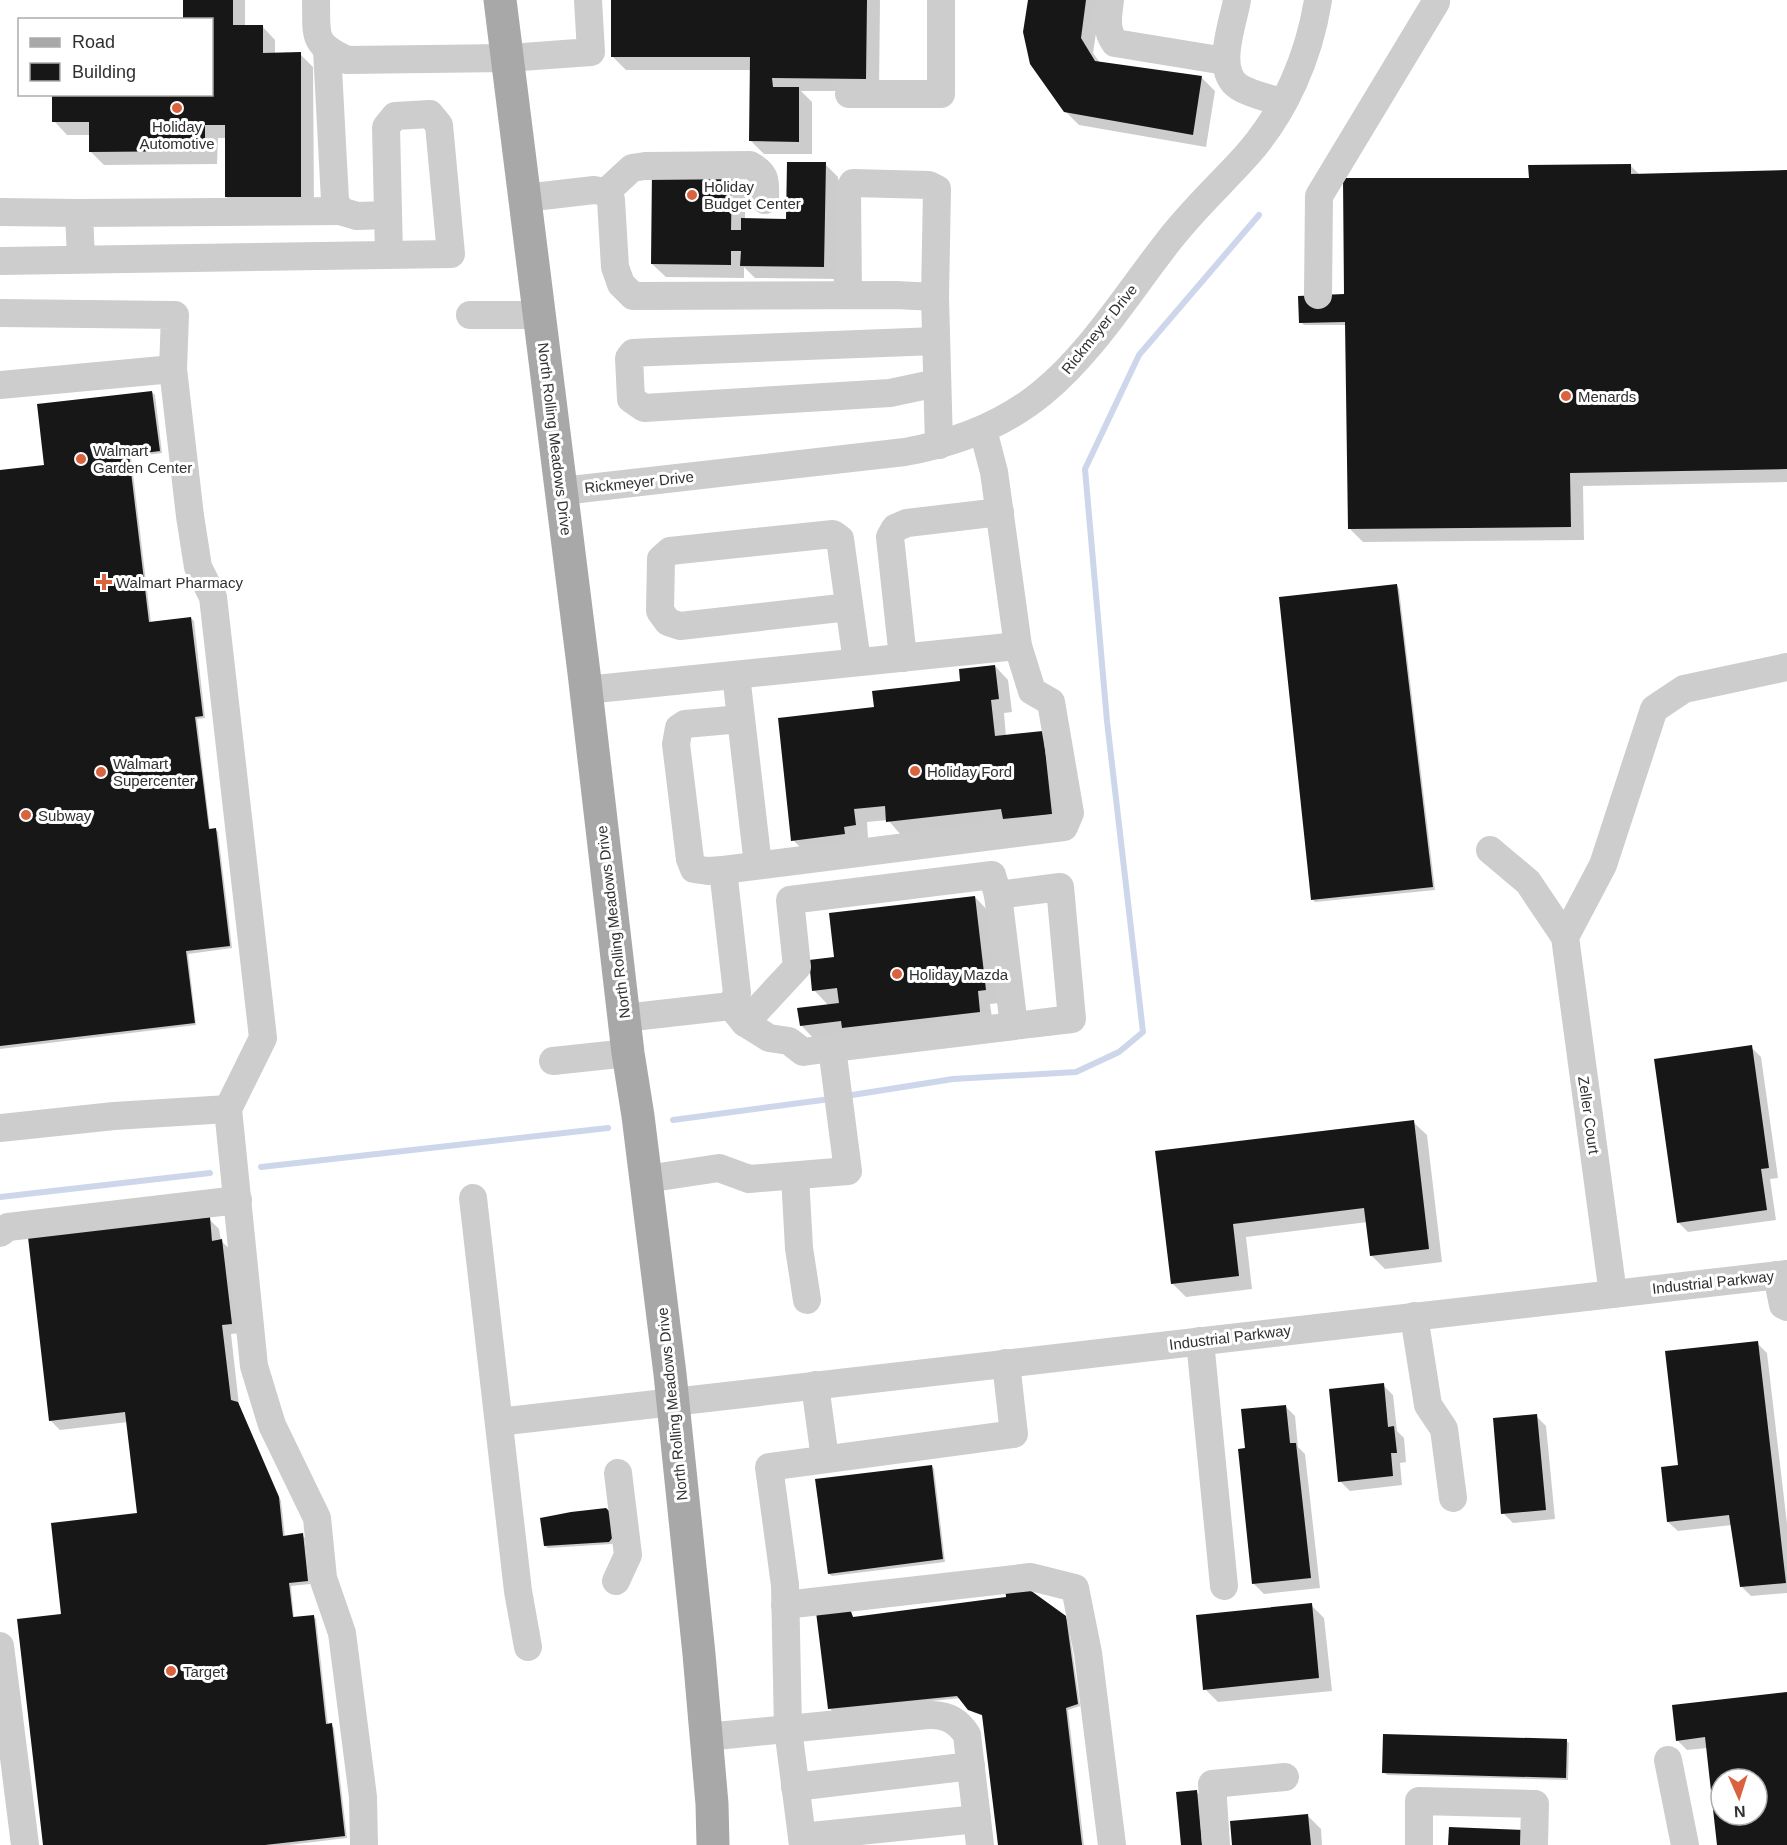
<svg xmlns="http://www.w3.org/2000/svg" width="1787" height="1845" font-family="Arial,sans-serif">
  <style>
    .shadow { fill: #0003; fill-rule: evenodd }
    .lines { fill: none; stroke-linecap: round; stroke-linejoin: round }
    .stream { stroke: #cdd6ea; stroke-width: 6 }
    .building { fill: #171717; fill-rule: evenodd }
    .minor { stroke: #cdcdcd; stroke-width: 28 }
    .major { stroke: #a8a8a8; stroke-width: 33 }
    .poi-dot { fill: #d9623f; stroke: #fff; stroke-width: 2 }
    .labels { text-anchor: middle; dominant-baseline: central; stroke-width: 6; stroke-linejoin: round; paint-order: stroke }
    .poi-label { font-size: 15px; fill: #303030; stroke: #fff; text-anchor: start }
    .street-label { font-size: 15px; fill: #303030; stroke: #fff }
  </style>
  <rect width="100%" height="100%" fill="#fff"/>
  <g class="shadow">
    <polygon points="184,0 245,0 245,26 262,26 275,40 275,54 300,54 313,67 314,210 240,210 226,197 226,138 218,138 217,164 104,165 90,151 90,135 67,135 54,121 212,94 212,20"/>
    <polygon points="612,0 880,0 879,91 801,91 812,102 812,154 764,154 750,140 752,70 626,70 613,57"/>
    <polygon points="1029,0 1101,0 1093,53 1100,63 1202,78 1215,91 1206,147 1079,125 1065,111"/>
    <polygon points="825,164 838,177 837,279 755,278 744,267 744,278 666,277 652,264 732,172 745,186 745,220 788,220"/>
    <polygon points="1630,165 1640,175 1787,172 1787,482 1583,486 1584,540 1363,542 1349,528 1346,325 1304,325 1301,322 1530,180"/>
    <polygon points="152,392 155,395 162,453 131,457 151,623 191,618 194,621 205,718 197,719 210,830 215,829 218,832 232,948 188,954 196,1025 0,1049 0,472 46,466"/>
    <polygon points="1397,586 1399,589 1435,890 1315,902 1313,900"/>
    <polygon points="995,666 1008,680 1012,712 1004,713 1006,737 1056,746 1065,826 901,835 888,820 867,822 868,838 806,853 793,840 875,709 962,682"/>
    <polygon points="975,897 988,911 999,1003 990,1004 993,1025 814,1039 801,1025 829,1006 814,990 836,958"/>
    <polygon points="1751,1047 1761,1057 1778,1178 1770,1179 1776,1220 1688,1232 1678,1222"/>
    <polygon points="1413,1122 1427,1135 1442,1262 1385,1269 1371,1255 1368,1222 1246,1237 1252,1289 1186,1297 1172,1283 1157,1152"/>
    <polygon points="209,1219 219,1229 221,1241 232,1251 241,1333 231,1334 239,1405 281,1501 285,1537 302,1535 305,1538 310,1584 291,1586 294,1619 313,1617 316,1619 328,1726 331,1725 334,1728 347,1838 288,1845 44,1845 63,1615 139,1514 128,1422 60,1430 50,1420"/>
    <polygon points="1757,1343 1767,1353 1787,1524 1787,1593 1751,1596 1741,1586 1732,1525 1678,1531 1668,1522 1680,1467"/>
    <polygon points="1383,1385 1393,1395 1397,1431 1404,1438 1406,1462 1400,1463 1402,1485 1350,1491 1340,1481"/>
    <polygon points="1285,1406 1295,1416 1298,1447 1305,1454 1320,1588 1264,1594 1254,1584 1247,1450"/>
    <polygon points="1536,1416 1546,1426 1555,1519 1513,1523 1503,1513"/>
    <polygon points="932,1466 934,1469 945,1562 832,1576 829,1574"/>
    <polygon points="572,1513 615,1540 612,1544 548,1548 545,1546"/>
    <polygon points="1311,1605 1324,1618 1332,1691 1218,1702 1205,1689"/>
    <polygon points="849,1610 854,1618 1065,1617 1068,1620 1080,1706 1068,1710 1084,1845 999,1845 983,1716 973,1712 961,1698 832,1711 830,1708"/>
    <path d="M1787 1694V1845H1718L1707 1748 1687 1750 1677 1740ZM1721 1779H1757V1815H1721Z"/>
    <polygon points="1566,1741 1569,1743 1568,1780 1387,1775 1384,1772"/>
    <polygon points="1196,1792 1199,1794 1203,1845 1183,1845"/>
    <polygon points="1308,1816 1321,1829 1322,1845 1234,1845"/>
  </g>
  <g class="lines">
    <g class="stream">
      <polyline points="846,1096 953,1079 1076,1072 1119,1052 1143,1032 1107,721 1085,469 1139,355 1259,215"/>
      <polyline points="673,1120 830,1099"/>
      <polyline points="261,1167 608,1128"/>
      <polyline points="0,1197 210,1173"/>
    </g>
  </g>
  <g class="building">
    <polygon points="183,0 233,0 233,25 263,25 263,53 301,52 301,197 225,197 225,125 205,125 205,151 89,152 89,122 52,122 52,94 212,94 212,20 183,20"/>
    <polygon points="611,0 867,0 866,79 772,78 773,87 799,87 799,142 749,141 750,57 611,57"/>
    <polygon points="1028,0 1086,0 1081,38 1095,61 1202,76 1193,135 1064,112 1030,64 1023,32"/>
    <polygon points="787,162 826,162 824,267 740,266 741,251 731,251 731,265 651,264 652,170 732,171 731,230 741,230 741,218 786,219"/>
    <polygon points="1631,164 1631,174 1787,170 1787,469 1570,473 1571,527 1348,529 1345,322 1299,323 1298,296 1344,294 1343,178 1529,178 1528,165"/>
    <polygon points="152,391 160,451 129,455 149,622 191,617 203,716 195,717 209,829 216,828 230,946 186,951 195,1023 0,1046 0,470 44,465 37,404"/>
    <polygon points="1397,584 1433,887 1311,900 1279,597"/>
    <polygon points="995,665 999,699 991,700 995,736 1043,731 1052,814 1003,819 1001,809 886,822 885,806 854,809 856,825 844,827 845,834 791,841 778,718 874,707 872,691 960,681 959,669"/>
    <polygon points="975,896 986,990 978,991 980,1012 842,1028 841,1021 800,1026 797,1008 839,1003 837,988 812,991 809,960 834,957 829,913"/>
    <polygon points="1752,1045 1769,1168 1761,1169 1767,1210 1677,1223 1654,1059"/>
    <polygon points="1414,1120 1429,1249 1370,1256 1364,1208 1233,1224 1239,1276 1171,1284 1155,1151"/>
    <polygon points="210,1217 212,1241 222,1239 232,1324 222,1325 231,1400 238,1402 279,1497 283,1536 303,1533 308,1581 289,1583 293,1617 314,1615 326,1724 332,1723 345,1836 265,1845 43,1845 17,1619 61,1614 51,1523 137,1513 125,1412 49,1421 28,1237"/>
    <polygon points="1758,1341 1786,1583 1740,1587 1729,1515 1667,1522 1661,1467 1678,1465 1665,1351"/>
    <polygon points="1384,1383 1388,1427 1394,1426 1397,1453 1391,1453 1393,1476 1338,1482 1329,1389"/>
    <polygon points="1286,1405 1290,1443 1296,1443 1311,1578 1252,1584 1238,1449 1245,1448 1241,1409"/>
    <polygon points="1537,1414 1546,1510 1501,1514 1493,1418"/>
    <polygon points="932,1465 943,1559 828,1574 815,1479"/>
    <polygon points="606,1508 610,1512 613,1537 609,1542 544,1546 540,1518 571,1512"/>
    <polygon points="1023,1585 1066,1616 1078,1704 1066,1708 1082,1845 998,1845 982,1715 968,1710 957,1696 828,1709 816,1612 850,1609 853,1617 1006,1597 1005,1586"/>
    <polygon points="1312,1603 1319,1678 1203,1690 1196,1615"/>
    <path d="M1787 1692V1845H1717L1705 1737 1676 1741 1672 1705ZM1721 1779H1757V1815H1721Z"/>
    <polygon points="1383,1734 1567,1739 1566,1778 1382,1773"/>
    <polygon points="1197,1790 1202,1845 1181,1845 1176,1792"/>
    <polygon points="1308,1814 1311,1845 1232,1845 1230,1821"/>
    <polygon points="1449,1827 1524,1830 1523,1845 1448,1845"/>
  </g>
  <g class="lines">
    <g class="minor">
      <path d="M316 0C317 36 311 43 347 60L507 58 591 52 588 0"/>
      <path d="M1110 0C1108 16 1105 29 1115 43L1225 61"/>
      <path d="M1237 0C1233 24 1214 71 1239 87 1252 95 1270 98 1283 103"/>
      <polyline points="327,50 335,200 340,211 357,216 388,215"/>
      <polyline points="849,94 941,94 941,0"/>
      <path d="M606 192 632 168 645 166 750 165C768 175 765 182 765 200"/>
      <polyline points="525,198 594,190 606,192 611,200 615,267 621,284 633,296 896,295 935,297 939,445"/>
      <polyline points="0,212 79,213"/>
      <polyline points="81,259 79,213 340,211"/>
      <polyline points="0,261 451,254 439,125 430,114 395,116 386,127 389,255"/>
      <polyline points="848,295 847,193 853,183 929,185 937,189 935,297"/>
      <polyline points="1318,295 1319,196 1436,2"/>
      <polyline points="0,313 175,315 173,369 190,516 198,567 213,597 263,1038 228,1109 254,1366 272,1425 317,1518 323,1578 342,1633 363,1797 364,1845"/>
      <polyline points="470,315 539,315"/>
      <polyline points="936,341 653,352 633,353 629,358 631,399 644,408 890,393 937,383"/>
      <polyline points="0,385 173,369"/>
      <path d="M562 491 905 452C955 443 1002 426 1042 393 1091 353 1128 293 1167 243 1191 211 1220 185 1247 155 1285 112 1309 57 1318 0"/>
      <polyline points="849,607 680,626 668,622 660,611 661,559 670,551 833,534 840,539 857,662"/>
      <polyline points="903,658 890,537 895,528 907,523 1000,512"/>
      <polyline points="736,675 758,865"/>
      <polyline points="586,690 1018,646"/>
      <polyline points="741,719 685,724 679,728 676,744 690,859 694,869 708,871 723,870 1064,827 1070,813 1051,702 1032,691 1018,646 994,472 983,430"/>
      <polyline points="1490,850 1528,882 1565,937 1613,1294"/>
      <polyline points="1565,937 1603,865 1654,709 1684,689 1787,667"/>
      <polyline points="624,1018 731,1006 737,993 723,870"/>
      <polyline points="745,1023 797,967 790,900 992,875 998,895"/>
      <polyline points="832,1048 1072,1019 1060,887 998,895 1014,1026"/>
      <polyline points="553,1061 628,1053"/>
      <polyline points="0,1128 114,1116 228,1109"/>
      <polyline points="795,1176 799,1248 807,1300"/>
      <polyline points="646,1179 719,1168 749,1179 848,1171 832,1048 803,1052 789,1041 769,1038 745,1023 731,1006"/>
      <polyline points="473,1198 518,1591 528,1647"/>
      <polyline points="0,1233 8,1227 238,1200"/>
      <polyline points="1777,1275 1783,1305 1787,1307"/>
      <polyline points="1414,1316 1428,1405 1444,1429 1453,1498"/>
      <polyline points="1200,1341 1224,1586"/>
      <polyline points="815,1385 825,1459"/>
      <polyline points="499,1422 1787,1274"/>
      <polyline points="616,1581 628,1555 618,1473"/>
      <polyline points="785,1605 1031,1577 1075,1588 1088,1653 1112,1845"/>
      <polyline points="0,1646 25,1845"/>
      <path d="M706 1737 928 1715C945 1714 958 1720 967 1735L980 1845"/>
      <polyline points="1668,1760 1685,1845"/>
      <polyline points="795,1787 971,1766"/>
      <polyline points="802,1837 977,1819"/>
      <polyline points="803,1845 788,1729 785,1585 769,1467 1014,1434 1006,1363"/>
      <polyline points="1216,1845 1212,1784 1285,1777"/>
      <polyline points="1419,1845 1419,1801 1535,1804 1534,1845"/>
    </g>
    <polyline class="major" points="500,0 584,673 628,1053 638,1116 670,1374 699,1654 712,1804 713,1845"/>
  </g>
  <g class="poi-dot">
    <circle cx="177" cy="108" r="6"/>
    <circle cx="692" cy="195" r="6"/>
    <circle cx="1566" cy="396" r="6"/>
    <circle cx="81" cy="459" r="6"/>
    <path d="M101 573h6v6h6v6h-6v6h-6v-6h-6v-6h6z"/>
    <circle cx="915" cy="771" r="6"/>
    <circle cx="101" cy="772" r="6"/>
    <circle cx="26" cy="815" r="6"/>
    <circle cx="897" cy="974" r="6"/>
    <circle cx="171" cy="1671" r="6"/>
  </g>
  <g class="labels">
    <g class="poi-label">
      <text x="177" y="126" text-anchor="middle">Holiday<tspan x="177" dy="17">Automotive</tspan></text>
      <text x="704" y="186">Holiday<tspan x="704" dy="17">Budget Center</tspan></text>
      <text x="1578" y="396">Menards</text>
      <text x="93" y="450">Walmart<tspan x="93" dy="17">Garden Center</tspan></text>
      <text x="116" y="582">Walmart Pharmacy</text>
      <text x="113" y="763">Walmart<tspan x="113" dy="17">Supercenter</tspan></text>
      <text x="927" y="771">Holiday Ford</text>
      <text x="38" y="815">Subway</text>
      <text x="909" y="974">Holiday Mazda</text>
      <text x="183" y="1671">Target</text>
    </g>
    <g class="street-label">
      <text transform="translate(1099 329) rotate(-51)">Rickmeyer Drive</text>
      <text transform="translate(555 439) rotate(83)">North Rolling Meadows Drive</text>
      <text transform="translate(639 482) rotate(-6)">Rickmeyer Drive</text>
      <text transform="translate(613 922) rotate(-97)">North Rolling Meadows Drive</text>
      <text transform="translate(1589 1115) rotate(82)">Zeller Court</text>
      <text transform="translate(1713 1282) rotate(-6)">Industrial Parkway</text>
      <text transform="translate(1230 1337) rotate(-7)">Industrial Parkway</text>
      <text transform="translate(672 1404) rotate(-96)">North Rolling Meadows Drive</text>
    </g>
  </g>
  <rect x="18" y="18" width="195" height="78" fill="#ffffff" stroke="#acacac" stroke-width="1.5"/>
  <rect x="30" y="38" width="30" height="9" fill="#a8a8a8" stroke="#acacac" stroke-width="1.5"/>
  <text x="72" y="48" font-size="18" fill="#303030">Road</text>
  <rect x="30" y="63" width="30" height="18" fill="#171717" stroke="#acacac" stroke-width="1.5"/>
  <text x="72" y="78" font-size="18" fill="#303030">Building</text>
  <g transform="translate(1739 1797) rotate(177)"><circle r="28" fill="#ffffff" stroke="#acacac" stroke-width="1.5"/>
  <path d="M0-4.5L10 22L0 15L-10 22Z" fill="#d9623f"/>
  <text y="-9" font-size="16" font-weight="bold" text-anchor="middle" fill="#303030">N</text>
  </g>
</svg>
